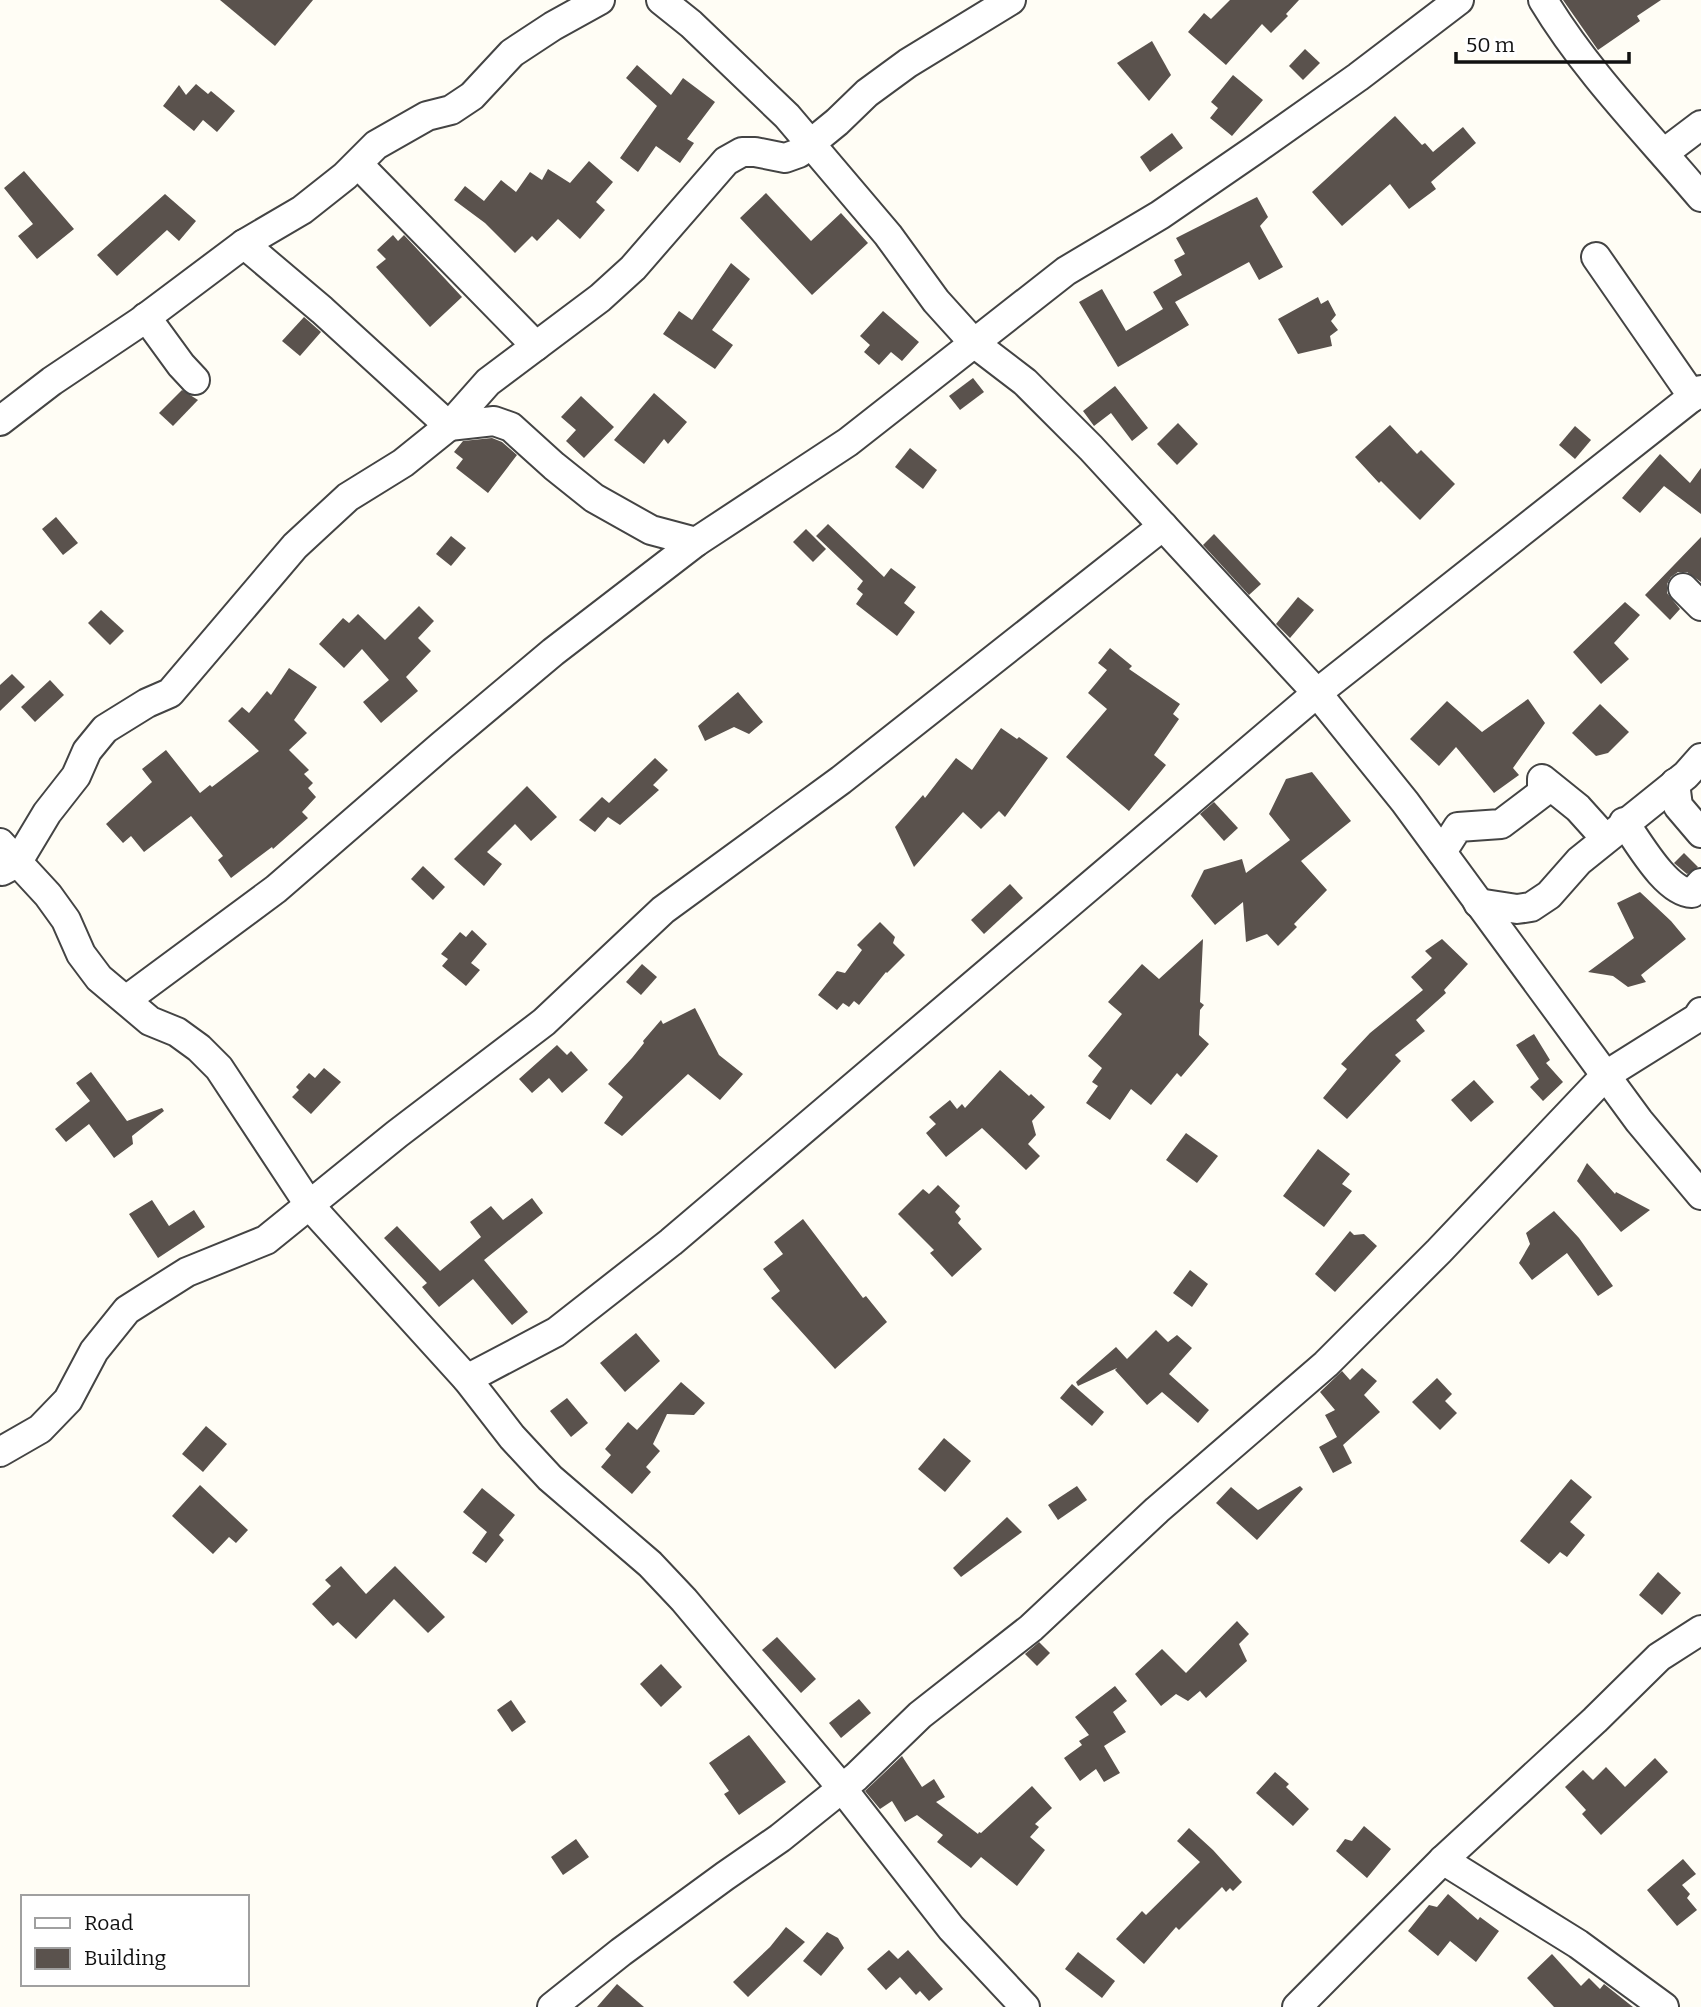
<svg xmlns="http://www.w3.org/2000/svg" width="1701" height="2007" font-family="Bitter,serif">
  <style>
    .building { fill: #5a524d }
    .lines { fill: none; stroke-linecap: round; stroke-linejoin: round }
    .minor-casing { stroke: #444; stroke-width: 32 }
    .minor { stroke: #fff; stroke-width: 28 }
  </style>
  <rect width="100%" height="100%" fill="#fffdf5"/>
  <g class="building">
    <polygon points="220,0 313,0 275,46"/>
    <polygon points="1230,0 1299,0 1286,14 1288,16 1271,33 1262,24 1226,65 1188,32 1204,13 1211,19"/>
    <polygon points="1563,0 1661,0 1637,16 1640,21 1598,50"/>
    <polygon points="1152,41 1171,75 1149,101 1117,63"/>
    <polygon points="1305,49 1320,63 1303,80 1289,66"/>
    <polygon points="637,65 671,95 683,78 715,102 687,139 694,143 680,163 656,146 638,172 620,158 657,106 626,78"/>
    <polygon points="1233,75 1263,100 1232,136 1210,118 1218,108 1211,102"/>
    <polygon points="196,84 208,94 211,91 235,111 217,132 203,120 194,131 163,106 179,85 186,95"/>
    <polygon points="1395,116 1422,145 1425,143 1433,152 1463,127 1476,143 1431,182 1436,189 1409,209 1390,184 1342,226 1312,192"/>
    <polygon points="1172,133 1183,148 1150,172 1140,157"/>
    <polygon points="589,161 613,182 596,202 605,210 580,239 558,219 537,241 532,236 515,253 485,223 454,200 465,186 484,201 501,180 516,192 530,172 542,180 548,169 570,183"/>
    <polygon points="24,171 74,229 37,259 18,236 33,224 4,188"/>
    <polygon points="766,193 811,241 841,213 868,243 812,295 740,218"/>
    <polygon points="165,194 196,221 179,241 167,230 117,276 97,255"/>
    <polygon points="1257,197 1268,217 1260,226 1283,267 1259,280 1249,262 1175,302 1189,325 1118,367 1079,302 1102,289 1126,331 1163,309 1153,292 1182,275 1174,260 1185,254 1176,238"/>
    <polygon points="393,235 398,241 404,235 462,297 430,327 376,267 386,259 377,250"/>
    <polygon points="731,263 750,279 712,330 733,345 715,369 663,334 679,311 692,320"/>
    <polygon points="1318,297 1321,304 1328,300 1336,315 1331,321 1338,330 1330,336 1332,346 1298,354 1278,319"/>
    <polygon points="883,311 919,342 902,361 891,352 879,365 864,352 870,345 860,336"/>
    <polygon points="304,317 321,332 300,356 282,341"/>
    <polygon points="973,378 984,392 960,410 949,396"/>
    <polygon points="1115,386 1148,428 1132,441 1111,413 1094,426 1083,411"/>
    <polygon points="182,390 198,400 173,426 159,413"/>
    <polygon points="654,393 687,422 668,444 664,439 644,464 614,440"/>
    <polygon points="581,396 614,427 584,458 566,441 576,430 561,417"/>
    <polygon points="1178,423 1198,444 1177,465 1157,444"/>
    <polygon points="1390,425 1417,454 1421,450 1455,484 1420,520 1381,481 1379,483 1355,457"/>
    <polygon points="1575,426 1591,440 1575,459 1559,445"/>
    <polygon points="492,438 502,442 517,455 488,493 456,468 463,459 454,452 463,441"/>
    <polygon points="910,448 937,470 923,489 895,467"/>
    <polygon points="1660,454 1690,483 1701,468 1701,514 1664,486 1640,513 1622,498"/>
    <polygon points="56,517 78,543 63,555 42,529"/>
    <polygon points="828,524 884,577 891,568 916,587 904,603 915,612 897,636 856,604 863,594 857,589 863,581 816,536"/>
    <polygon points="806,529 826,549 813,562 793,542"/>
    <polygon points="1214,534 1261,584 1249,595 1203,545"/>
    <polygon points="451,536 466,548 451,566 436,554"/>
    <polygon points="1701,537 1701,582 1687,572 1678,572 1671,577 1667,584 1667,593 1680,609 1670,620 1645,595"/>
    <polygon points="1298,597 1314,610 1290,638 1276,624"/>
    <polygon points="1625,602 1640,615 1614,643 1629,659 1601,684 1573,652"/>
    <polygon points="419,606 434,621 418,638 431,651 406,677 418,691 381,723 363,702 389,680 362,649 344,668 319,644 343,618 349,623 358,614 385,640"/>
    <polygon points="101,610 124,631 110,645 88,623"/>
    <polygon points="1110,648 1132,666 1129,669 1180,704 1173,714 1179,719 1154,755 1166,765 1129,811 1066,757 1107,709 1088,693 1107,670 1098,663"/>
    <polygon points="289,668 317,687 294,720 307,733 289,750 309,770 304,774 313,783 308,788 316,797 302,812 308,818 273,849 272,847 231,878 218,860 223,856 191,816 144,852 131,836 123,843 106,824 152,782 142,769 166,750 200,793 210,785 212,787 259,751 228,721 242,707 249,713 267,691 271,695"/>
    <polygon points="12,674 25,687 0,711 0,685"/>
    <polygon points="50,680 64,695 35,722 21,707"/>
    <polygon points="738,692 763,722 749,734 734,727 705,741 698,726"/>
    <polygon points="1528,699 1545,723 1513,768 1519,775 1494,793 1456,747 1439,766 1410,739 1447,701 1482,732"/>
    <polygon points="1600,704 1629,732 1608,753 1596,756 1572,733"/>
    <polygon points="1001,728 1017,739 1019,737 1048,758 1005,817 999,811 981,829 963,812 914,867 895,827 923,795 925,798 956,758 972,770"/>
    <polygon points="655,758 668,770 653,785 659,790 620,825 608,817 595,832 579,820 602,797 609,803"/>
    <polygon points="1312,772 1351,821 1301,861 1327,890 1294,924 1297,927 1278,946 1267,934 1246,942 1243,902 1215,925 1191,896 1204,870 1242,859 1246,873 1290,840 1269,814 1286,779"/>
    <polygon points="527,786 557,817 531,841 515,824 487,852 502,864 484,886 454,859"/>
    <polygon points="1214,802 1238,828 1224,841 1200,814"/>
    <polygon points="1684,853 1698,867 1687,874 1674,863"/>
    <polygon points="423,866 445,887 433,900 411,879"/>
    <polygon points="1010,884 1023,898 984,934 971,920"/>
    <polygon points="1640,892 1671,921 1686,939 1641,975 1646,982 1628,987 1613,976 1588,972 1634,938 1617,903"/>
    <polygon points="880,922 895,937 893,943 905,955 887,973 886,972 859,1005 854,1001 849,1007 843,1003 837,1010 818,995 837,971 845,973 862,950 857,945"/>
    <polygon points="472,930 487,944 471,963 480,970 466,986 442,966 448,959 441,954 460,932 466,937"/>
    <polygon points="1203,939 1200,1002 1204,1005 1200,1010 1199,1035 1209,1044 1181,1077 1177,1073 1151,1105 1131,1089 1110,1120 1086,1103 1098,1086 1092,1082 1102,1068 1088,1056 1122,1014 1108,1002 1142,964 1159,979"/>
    <polygon points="1442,939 1468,964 1444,990 1446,993 1416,1020 1425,1031 1395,1055 1401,1061 1347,1119 1323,1098 1347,1069 1341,1064 1370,1033 1423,990 1411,977 1432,958 1425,951"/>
    <polygon points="642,964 657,977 641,995 626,982"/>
    <polygon points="695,1008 719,1055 743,1074 720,1100 688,1074 622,1136 604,1123 623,1097 608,1084 632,1058 644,1043 643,1041 661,1020 663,1024"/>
    <polygon points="1534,1034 1550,1060 1546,1063 1563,1082 1543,1101 1530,1087 1539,1079 1516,1045"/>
    <polygon points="557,1045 567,1055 571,1051 588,1070 562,1093 549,1078 532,1093 519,1079"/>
    <polygon points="324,1068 341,1082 311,1114 292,1097 299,1090 296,1087 309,1073 315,1078"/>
    <polygon points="1000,1070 1029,1096 1031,1094 1045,1107 1032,1121 1036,1135 1028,1144 1040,1156 1026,1170 982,1128 946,1157 926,1133 936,1124 929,1117 950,1100 957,1109 962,1104 965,1108"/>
    <polygon points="91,1072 127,1121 162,1108 164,1111 132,1136 133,1144 114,1158 89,1124 66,1142 55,1129 90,1101 76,1083"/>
    <polygon points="1474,1080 1494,1102 1471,1122 1451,1100"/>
    <polygon points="1186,1133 1218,1156 1197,1183 1166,1160"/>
    <polygon points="1318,1149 1350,1174 1342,1184 1352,1191 1324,1227 1283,1196"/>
    <polygon points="1587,1163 1615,1194 1616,1192 1650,1210 1621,1232 1577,1181"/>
    <polygon points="938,1185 960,1206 955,1212 961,1219 958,1223 982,1249 952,1277 930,1253 934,1250 898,1214 923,1189 929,1194"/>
    <polygon points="532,1198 543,1213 484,1260 528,1312 512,1325 473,1279 439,1307 422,1287 427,1283 384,1238 397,1226 440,1271 481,1237 470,1222 491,1206 503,1220"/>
    <polygon points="152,1200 169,1226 194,1210 205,1227 158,1258 129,1214"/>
    <polygon points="1554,1211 1579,1238 1613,1286 1598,1296 1567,1253 1532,1280 1519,1263 1530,1244 1526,1233"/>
    <polygon points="803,1219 863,1298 866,1296 887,1322 835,1369 771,1298 780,1291 763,1269 783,1254 774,1242"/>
    <polygon points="1350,1231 1354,1235 1364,1234 1377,1246 1335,1292 1315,1274"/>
    <polygon points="1190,1270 1208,1284 1192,1307 1173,1293"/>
    <polygon points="1156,1330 1168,1342 1177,1335 1192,1348 1169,1374 1209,1410 1198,1423 1162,1392 1147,1405 1115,1370 1117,1368 1078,1386 1076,1382 1116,1347 1127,1359"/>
    <polygon points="636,1333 660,1361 625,1392 600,1363"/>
    <polygon points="1362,1368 1377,1381 1364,1395 1380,1412 1343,1445 1352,1463 1333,1473 1319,1447 1337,1437 1325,1415 1335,1410 1320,1392 1342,1371 1350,1380"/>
    <polygon points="1437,1378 1452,1394 1445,1401 1457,1413 1440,1430 1412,1402"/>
    <polygon points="681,1382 705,1403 694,1415 667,1414 653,1444 660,1451 646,1467 651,1472 632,1494 601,1467 611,1455 605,1449 628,1422 637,1430"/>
    <polygon points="1072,1384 1104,1412 1092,1426 1060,1398"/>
    <polygon points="567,1398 588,1423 571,1437 550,1411"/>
    <polygon points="206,1426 227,1444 203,1472 182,1454"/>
    <polygon points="944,1438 971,1461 945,1492 918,1469"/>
    <polygon points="1571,1479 1592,1497 1570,1522 1585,1535 1567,1557 1560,1552 1549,1564 1520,1541"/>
    <polygon points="200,1485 248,1530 236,1543 229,1537 213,1554 172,1516"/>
    <polygon points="1077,1486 1087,1500 1058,1520 1048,1505"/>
    <polygon points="1300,1486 1303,1489 1257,1540 1216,1503 1231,1487 1258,1510"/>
    <polygon points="482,1488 515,1515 499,1535 504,1540 486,1563 472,1553 487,1532 463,1512"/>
    <polygon points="1007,1517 1022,1532 961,1577 953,1568"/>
    <polygon points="341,1566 366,1594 395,1566 445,1617 428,1633 394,1599 356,1639 338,1622 333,1626 312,1604 331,1586 325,1580"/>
    <polygon points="1658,1572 1681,1593 1662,1615 1639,1595"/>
    <polygon points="1237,1621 1249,1634 1239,1644 1247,1661 1206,1698 1200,1691 1188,1701 1176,1694 1161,1706 1135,1674 1162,1649 1186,1673"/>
    <polygon points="777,1637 816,1679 801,1693 762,1650"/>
    <polygon points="1039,1642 1050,1653 1037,1666 1025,1654"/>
    <polygon points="661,1664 682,1687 661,1707 640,1684"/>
    <polygon points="1115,1686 1127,1701 1113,1712 1126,1732 1104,1746 1120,1773 1104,1782 1096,1769 1080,1781 1064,1758 1082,1745 1079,1741 1089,1735 1075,1717"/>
    <polygon points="859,1699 871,1713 841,1738 829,1723"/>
    <polygon points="511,1700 526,1722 512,1732 497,1710"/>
    <polygon points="749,1735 786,1782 739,1815 724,1794 729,1791 709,1763"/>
    <polygon points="902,1756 922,1787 934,1779 945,1797 936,1802 978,1834 979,1832 981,1833 1032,1786 1052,1808 1035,1824 1039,1827 1030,1837 1045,1850 1017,1886 981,1857 971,1868 937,1842 943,1835 917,1815 905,1822 892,1801 880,1809 865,1791"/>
    <polygon points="1655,1758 1668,1772 1601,1835 1582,1814 1586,1810 1565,1787 1583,1770 1593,1780 1606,1767 1625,1787"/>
    <polygon points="1275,1772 1289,1784 1286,1787 1309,1809 1293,1826 1256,1793"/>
    <polygon points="1364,1826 1391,1849 1367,1878 1336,1851 1345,1839 1352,1841"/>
    <polygon points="1189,1828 1213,1850 1242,1882 1233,1891 1230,1888 1226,1892 1222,1887 1179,1930 1176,1927 1144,1964 1116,1939 1142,1911 1146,1915 1200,1862 1177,1841"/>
    <polygon points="576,1839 589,1857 563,1875 551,1857"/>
    <polygon points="1683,1859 1696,1874 1682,1885 1690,1894 1687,1898 1697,1910 1677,1926 1647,1890"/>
    <polygon points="1448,1894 1478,1920 1480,1917 1499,1931 1476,1962 1450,1941 1438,1956 1408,1931 1429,1905 1437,1907"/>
    <polygon points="786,1927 805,1942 748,1997 733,1982 770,1947"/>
    <polygon points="827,1932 838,1938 844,1948 821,1976 803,1961"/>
    <polygon points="889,1950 898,1959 908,1950 943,1989 929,2001 920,1991 916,1995 900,1977 886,1990 867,1969"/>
    <polygon points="1078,1952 1115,1981 1102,1998 1065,1969"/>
    <polygon points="1552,1954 1581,1986 1589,1978 1600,1989 1604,1984 1633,2007 1554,2007 1527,1978"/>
    <polygon points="617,1984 644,2007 597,2007"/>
  </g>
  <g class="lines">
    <defs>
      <g id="minor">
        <polyline points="661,0 691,24 787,116 888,235 936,301 974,343 1025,382 1091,448 1317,693 1405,802 1639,1121 1701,1195"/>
        <path d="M1543 0C1587 73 1647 133 1701 197"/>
        <polyline points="1664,153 1701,125"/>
        <polyline points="358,164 536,346"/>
        <polyline points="244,244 322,310 449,426 494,421 511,427 554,466 594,498 651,530 696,542"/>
        <polyline points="1596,257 1693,397"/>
        <polyline points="146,317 181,365 195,380"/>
        <polyline points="0,421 52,381 140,322 244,244 302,210 345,176 376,145 427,116 451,110 472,96 512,53 553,26 600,0"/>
        <polyline points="1683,588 1701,606"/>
        <polyline points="1675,783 1678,806 1701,833"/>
        <path d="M1624 822C1639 843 1666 892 1692 893L1701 883"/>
        <polyline points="0,843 48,895 66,920 81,954 99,978 150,1021 177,1032 199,1048 219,1068 310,1206 467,1379 512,1437 550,1478 650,1564 684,1600 841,1787 951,1928 1025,2007"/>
        <polyline points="1442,852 1458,827 1501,824 1542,793 1542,779 1578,808 1605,838"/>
        <polyline points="2,871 17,863 47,813 76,776 87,751 105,729 147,703 170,693 295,546 348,497 403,463 449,426 488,382 600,298 633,268 726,161 742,152 755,152 785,158 799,153 837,122 867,93 908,63 1011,0"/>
        <polyline points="1478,903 1517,909 1531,907 1549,895 1579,861 1686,775 1701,758"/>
        <polyline points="126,1000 276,889 441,746 553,652 696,542 848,442 1066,271 1160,215 1256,149 1358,77 1459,0"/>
        <polyline points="467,1379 556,1332 671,1242 1317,693 1701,390"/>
        <polyline points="0,1452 40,1429 68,1400 94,1351 127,1310 187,1272 266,1240 397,1134 544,1022 663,910 841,780 1163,526"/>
        <polyline points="1443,1860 1578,1944 1664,2007"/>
        <polyline points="552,2007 621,1952 725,1876 780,1838 856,1777 920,1715 1031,1628 1157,1510 1326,1364 1439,1251 1606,1075 1697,1018 1701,1012"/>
        <polyline points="1297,2007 1443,1860 1595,1720 1659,1657 1701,1630"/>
      </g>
    </defs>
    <use href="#minor" class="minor-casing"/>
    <use href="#minor" class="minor"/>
  </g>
  <rect x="21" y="1895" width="228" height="91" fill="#ffffff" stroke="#a0a0a0" stroke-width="2"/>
  <rect x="35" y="1918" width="35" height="10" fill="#ffffff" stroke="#a0a0a0" stroke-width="2"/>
  <text x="84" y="1930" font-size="21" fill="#111111">Road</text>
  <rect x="35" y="1948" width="35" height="21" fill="#5a524d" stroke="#a0a0a0" stroke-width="2"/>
  <text x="84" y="1965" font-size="21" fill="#111111">Building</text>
  <path d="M1456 52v10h173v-10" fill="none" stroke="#111111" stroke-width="3.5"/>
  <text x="1466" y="52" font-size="21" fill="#111111" stroke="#ffffff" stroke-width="5" paint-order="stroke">50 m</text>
</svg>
